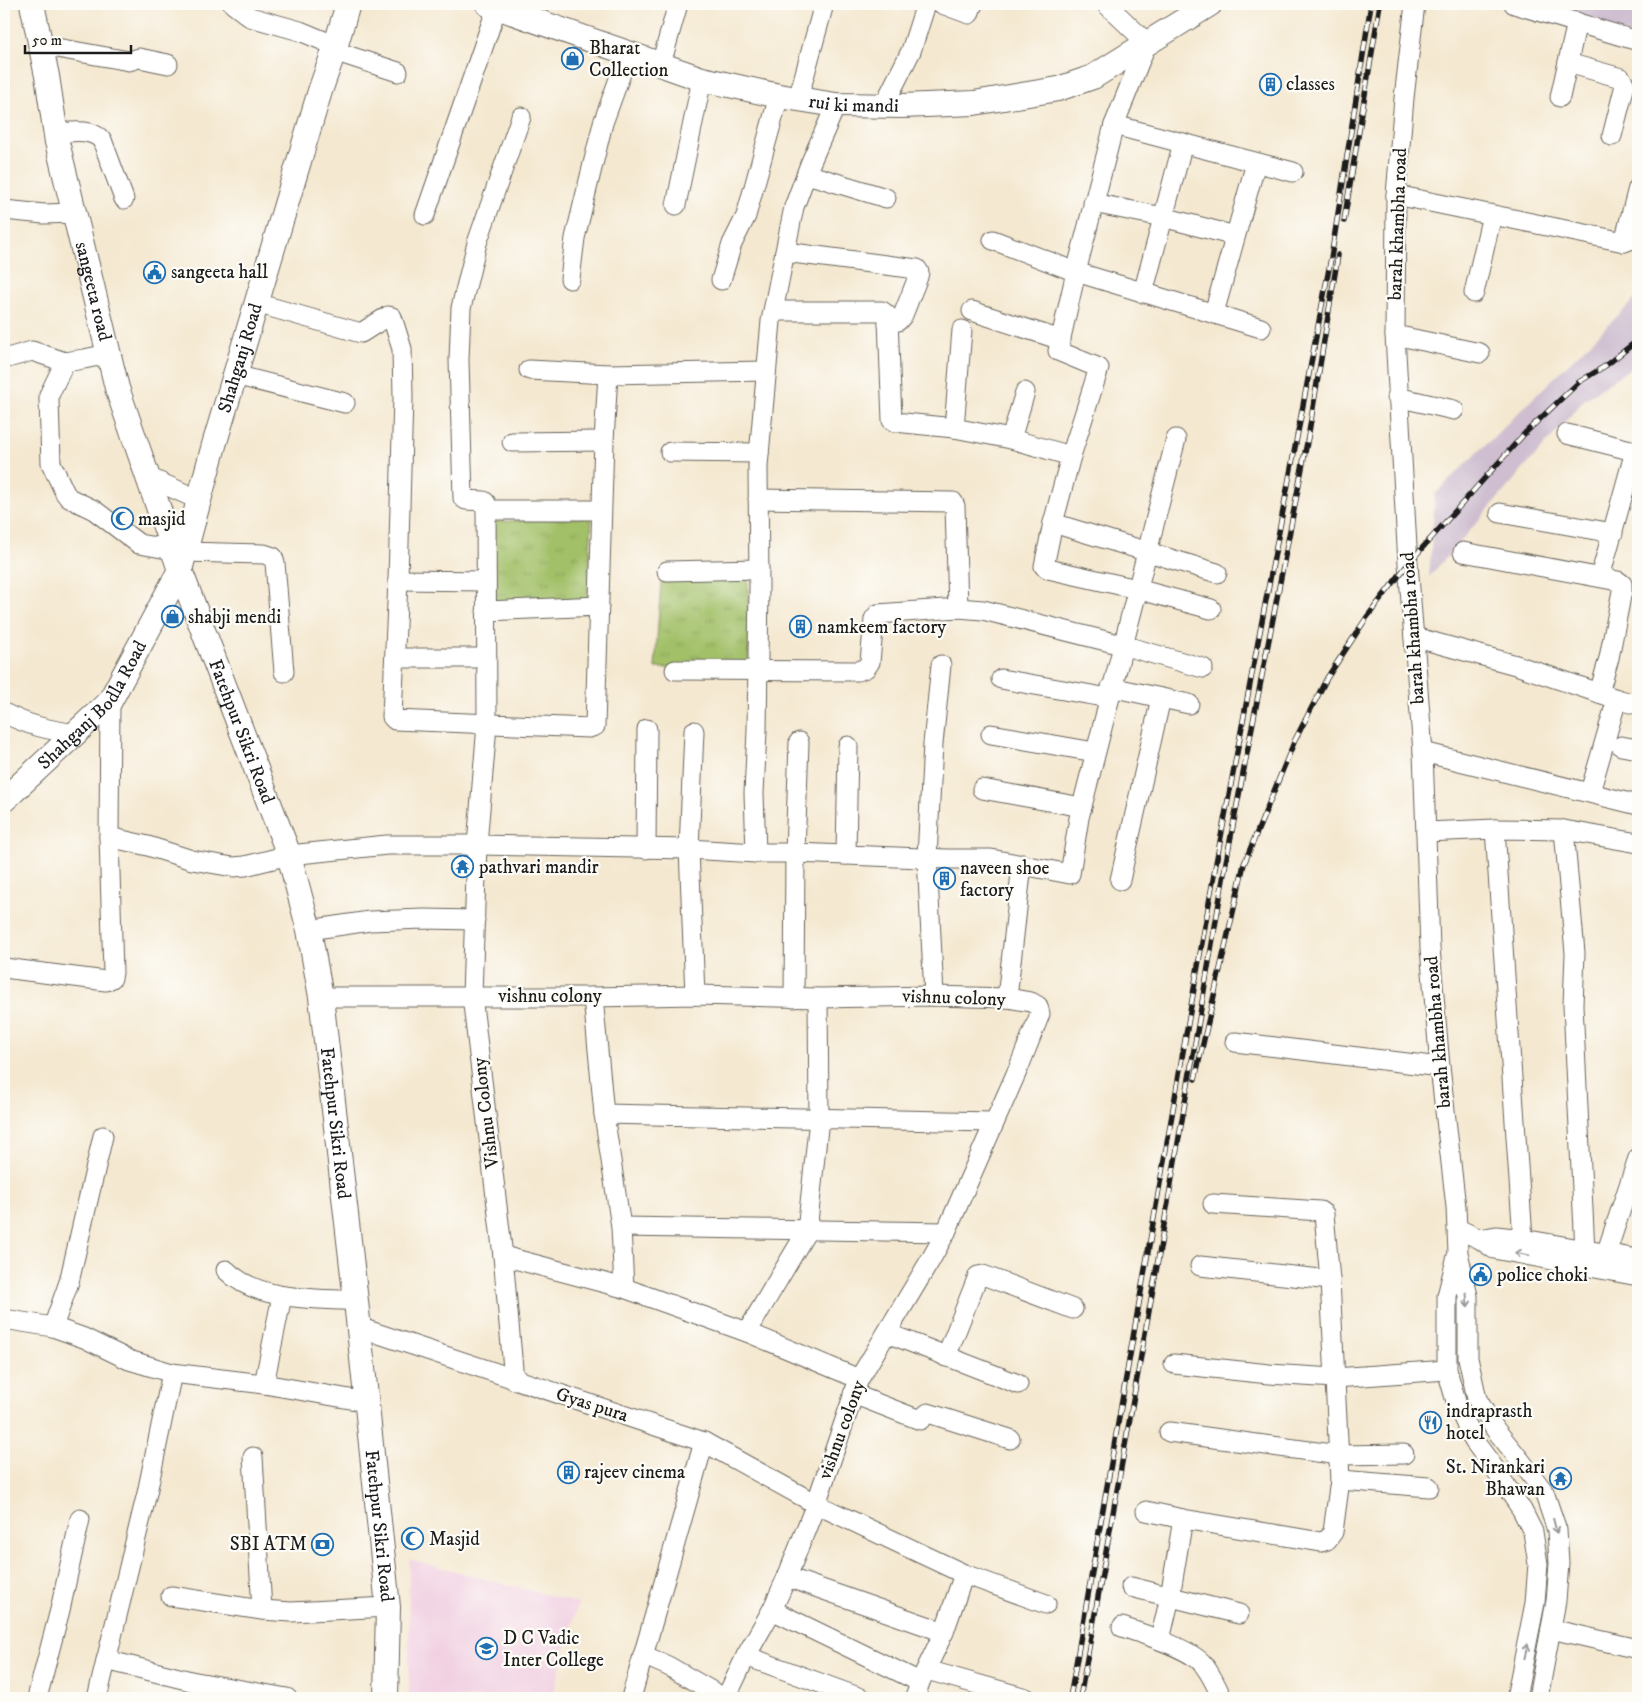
<svg xmlns="http://www.w3.org/2000/svg" width="1642" height="1702" font-family="'IM FELL DW Pica',serif">
  <style>
    .built { fill: #f1d0e2 }
    .railway { fill: #cebed0 }
    .park { fill: url(#park-tufts); stroke: #5f6e42 }
    .lines { fill: none; stroke-linecap: round; stroke-linejoin: round }
    .minor-casing { stroke: #68635b; stroke-width: 21 }
    .major-casing { stroke: #68635b; stroke-width: 26 }
    .minor { stroke: #fff; stroke-width: 19 }
    .major { stroke: #fff; stroke-width: 24 }
    .rail-casing { stroke: #1c1c1c; stroke-width: 5.5 }
    .rail { stroke: #fdfcf7; stroke-width: 4; stroke-dasharray: 11; stroke-linecap: butt }
    .oneway { stroke: #999 }
    .labels { text-anchor: middle; dominant-baseline: central; stroke-width: 4.5; stroke-linejoin: round; paint-order: stroke }
    .poi-label { font-size: 19px; fill: #1c1c1c; stroke: #fdfcf7; text-anchor: start }
    .street-label { font-size: 19px; fill: #1c1c1c; stroke: #fdfcf7 }
  </style>
  <defs>
    <pattern id="park-tufts" width="24" height="20" patternUnits="userSpaceOnUse" patternTransform="scale(1.25)"><rect width="24" height="20" fill="#a2c068"/><path d="M3 7l-1-3M5 7V3M7 7l1-3M15 17l-1-3M17 17v-4M19 17l1-3" fill="none" stroke="#8ba45a"/></pattern>
  </defs>
  <rect width="100%" height="100%" fill="#fdfcf7"/>
  <filter id="ink" filterUnits="userSpaceOnUse"><feTurbulence type="fractalNoise" baseFrequency=".02" numOctaves="2"/><feDisplacementMap in="SourceGraphic" scale="10" xChannelSelector="R" yChannelSelector="G"/><feConvolveMatrix kernelMatrix="1 2 1 2 8 2 1 2 1" color-interpolation-filters="sRGB"/></filter>
  <filter id="wash" filterUnits="userSpaceOnUse"><feTurbulence type="fractalNoise" baseFrequency=".0096" numOctaves="4" result="noise"/><feDisplacementMap in="SourceGraphic" scale="20" xChannelSelector="R" yChannelSelector="G"/><feGaussianBlur stdDeviation="1.12" result="paint"/><feColorMatrix in="noise" values="0 0 0 0 0 0 0 0 0 0 0 0 0 0 0 0 0 1.4 0 .05"/><feComposite in="paint" operator="in"/></filter>
  <g filter="url(#wash)">
    <rect width="100%" height="100%" fill="#f4e8d0"/>
    <polygon class="built" points="409,1559 578,1603 552,1698 427,1698 409,1695"/>
    <g class="railway">
      <polygon points="1536,4 1638,4 1638,37"/>
      <polygon points="1638,296 1638,363 1585,399 1429,577 1435,494"/>
    </g>
    <g class="park">
      <polygon points="592,517 587,613 495,617 491,522"/>
      <polygon points="748,579 749,668 655,668 661,581"/>
    </g>
  </g>
  <g filter="url(#ink)">
    <g class="lines">
      <defs>
        <g id="minor">
          <polyline points="233,4 250,17 300,31 336,46"/>
          <polyline points="942,4 969,14 973,4"/>
          <polyline points="1106,4 1147,43 1114,125"/>
          <polyline points="1415,4 1404,98 1396,195 1395,335 1408,564 1423,752 1430,948 1440,1067 1456,1207 1458,1253 1468,1296 1468,1358 1477,1399 1495,1429 1520,1460 1544,1492 1557,1530 1559,1563 1556,1601 1538,1698"/>
          <polyline points="1514,4 1638,41"/>
          <polyline points="40,45 129,61 139,58 168,64"/>
          <polyline points="334,51 398,72"/>
          <polyline points="1568,63 1621,78 1625,85 1612,136"/>
          <polyline points="661,64 678,4"/>
          <polyline points="1560,97 1577,22"/>
          <polyline points="798,99 824,4"/>
          <polyline points="884,105 911,51 926,4"/>
          <path d="M56 133C72 132 90 128 102 140L124 199"/>
          <polyline points="807,174 886,198"/>
          <polyline points="1396,195 1624,242 1638,237"/>
          <polyline points="1093,203 1163,217 1235,236"/>
          <polyline points="676,205 702,79"/>
          <polyline points="4,210 44,214 75,213"/>
          <polyline points="425,215 497,7"/>
          <polyline points="993,240 1076,272 1058,351 1099,368 1071,456 1053,523 1044,566 1048,569 1137,589 1211,609"/>
          <polyline points="1624,242 1638,188"/>
          <polyline points="785,252 917,269 919,272 918,277 903,315 898,321 888,324"/>
          <polyline points="570,279 575,238 603,123 628,54"/>
          <polyline points="721,280 732,244 746,216 779,96"/>
          <polyline points="1143,293 1183,143"/>
          <polyline points="1474,293 1492,215"/>
          <polyline points="256,303 361,333 388,316 392,317 402,349 403,397 398,580 392,717 395,720 589,728 595,726 604,441 608,374"/>
          <polyline points="773,311 882,311 887,315 888,320 892,420 895,422 954,428 1011,439 1071,456"/>
          <polyline points="972,311 1061,340"/>
          <polyline points="1214,313 1256,163"/>
          <polyline points="1261,328 1076,272 1114,125 1293,172"/>
          <polyline points="1395,335 1480,353"/>
          <polyline points="108,354 84,359 65,362 49,395 49,400 51,463 65,493 69,498 94,510 139,544 173,550"/>
          <polyline points="4,359 32,351 65,362"/>
          <polyline points="529,370 608,374 766,371"/>
          <polyline points="235,375 345,403"/>
          <polyline points="1397,397 1454,410"/>
          <polyline points="954,428 962,330"/>
          <polyline points="1567,434 1638,452"/>
          <polyline points="1011,439 1025,392"/>
          <polyline points="512,442 604,441"/>
          <polyline points="670,452 759,453"/>
          <polyline points="148,477 199,500"/>
          <polyline points="758,499 953,502 955,506 958,608"/>
          <polyline points="486,510 601,510"/>
          <polyline points="1500,513 1613,533"/>
          <polyline points="1053,523 1217,573"/>
          <polyline points="185,552 264,554 273,557 275,563 284,672"/>
          <polyline points="1463,552 1618,581 1622,584 1622,591 1609,658 1599,693"/>
          <polyline points="667,571 759,569"/>
          <polyline points="1600,577 1635,451"/>
          <polyline points="398,580 486,581"/>
          <polyline points="486,611 599,606"/>
          <polyline points="1414,637 1516,665 1617,699 1590,792"/>
          <polyline points="395,658 487,658"/>
          <polyline points="675,670 858,671 866,668 870,662 874,619 878,614 958,608 983,610 1122,645 1203,668"/>
          <polyline points="1001,679 1109,698"/>
          <polyline points="1111,687 1189,704"/>
          <polyline points="1617,699 1638,705"/>
          <path d="M4 713C27 725 49 730 75 734"/>
          <polyline points="694,731 689,849 695,995"/>
          <polyline points="991,734 1095,752"/>
          <polyline points="1621,746 1638,749"/>
          <polyline points="1423,752 1638,805"/>
          <polyline points="982,789 1082,807"/>
          <polyline points="1495,829 1523,1239"/>
          <polyline points="1564,830 1575,953 1573,1005 1585,1251"/>
          <polyline points="1426,832 1495,829 1564,830 1638,843"/>
          <polyline points="109,837 148,846 192,860 233,867 245,866 289,855 387,845 477,845 689,849 756,853 795,853 947,859 991,859 1070,874 1079,818 1176,439"/>
          <polyline points="646,849 647,729"/>
          <polyline points="756,853 754,793 757,731 759,585 758,466 771,321 794,207 810,164 836,105"/>
          <polyline points="846,855 848,746"/>
          <polyline points="1120,880 1161,698"/>
          <polyline points="309,930 370,921 424,919 475,920"/>
          <polyline points="4,968 106,981 112,978 113,973 109,837 110,701"/>
          <polyline points="934,996 927,857 933,744 941,665"/>
          <polyline points="321,997 593,997 695,995 818,998 934,996 1007,998 1031,1002 1038,1006 1040,1014 1019,1067 946,1232 931,1259 859,1379 816,1504 787,1577 772,1610 746,1656 726,1698"/>
          <polyline points="593,997 604,1114 993,1122"/>
          <polyline points="794,998 795,853 799,742"/>
          <polyline points="1007,998 1022,864"/>
          <polyline points="1235,1042 1440,1067"/>
          <polyline points="604,1114 621,1227 624,1288"/>
          <polyline points="621,1227 946,1232"/>
          <polyline points="1458,1229 1480,1239 1494,1249 1638,1276"/>
          <polyline points="1480,1239 1496,1236 1523,1239 1638,1259"/>
          <polyline points="1606,1254 1638,1158"/>
          <polyline points="503,1256 624,1288 747,1332 859,1379"/>
          <polyline points="1457,1256 1447,1296 1447,1370 1457,1405 1474,1441 1494,1468 1522,1510 1533,1532 1538,1564 1535,1603 1516,1698"/>
          <polyline points="1200,1266 1330,1280"/>
          <path d="M226 1270C258 1302 314 1298 356 1301"/>
          <polyline points="4,1319 53,1327 84,1338 129,1360 172,1373 264,1384 367,1402"/>
          <polyline points="53,1327 69,1282 103,1136"/>
          <polyline points="358,1327 704,1442 816,1504 964,1574 1046,1604"/>
          <polyline points="747,1332 807,1231 819,1119 818,998"/>
          <polyline points="887,1333 1018,1384"/>
          <polyline points="946,1357 978,1276 983,1275 1073,1309"/>
          <polyline points="1174,1364 1269,1374 1335,1378 1447,1370"/>
          <polyline points="514,1380 503,1256 472,996 477,845 487,725 486,503 484,501 466,500 463,498 459,360 461,308 477,243 521,117"/>
          <polyline points="264,1384 282,1296"/>
          <polyline points="853,1394 920,1420 928,1413 1010,1439"/>
          <polyline points="1169,1432 1339,1455 1404,1454"/>
          <polyline points="253,1457 262,1610"/>
          <polyline points="1340,1480 1429,1487"/>
          <polyline points="1146,1511 1183,1519 1321,1542 1327,1540 1333,1532 1340,1480 1330,1280 1324,1214 1320,1211 1213,1204"/>
          <polyline points="787,1577 944,1632"/>
          <polyline points="1131,1587 1239,1614"/>
          <polyline points="171,1596 262,1610 291,1612 388,1607"/>
          <polyline points="772,1610 920,1682"/>
          <path d="M1122 1627C1143 1634 1189 1648 1203 1664 1211 1674 1217 1687 1222 1698"/>
          <polyline points="1551,1629 1638,1649"/>
          <polyline points="1160,1640 1170,1597 1183,1519"/>
          <polyline points="643,1655 668,1666 724,1698"/>
          <polyline points="746,1656 861,1698"/>
          <polyline points="106,1660 191,1681 287,1698"/>
          <polyline points="927,1670 1026,1698"/>
          <polyline points="37,1698 60,1610 80,1519"/>
          <polyline points="97,1698 147,1493 172,1373"/>
          <polyline points="631,1698 704,1442"/>
          <polyline points="915,1698 920,1682 944,1632 964,1574"/>
        </g>
        <g id="major">
          <path id="s1" d="M32 4 47 76 57 142 117 388 180 570 289 855 309 930 321 997 356 1301 388 1607 386 1698"/>
          <path id="s2" d="M488 4 702 79 779 96 836 105 902 106 974 103 1058 89 1093 77 1210 4"/>
          <path id="s3" d="M4 800 110 701 180 570 214 445 320 91 334 51 348 4"/>
        </g>
      </defs>
      <use href="#minor" class="minor-casing"/>
      <use href="#major" class="major-casing"/>
      <use href="#minor" class="minor"/>
      <use href="#major" class="major"/>
      <defs>
        <g id="rail">
          <polyline points="1344,221 1380,4"/>
          <polyline points="1195,1079 1244,864 1295,740 1327,678 1367,617 1408,564 1525,433 1579,382 1605,366 1638,340"/>
          <polyline points="1070,1698 1216,863 1331,258 1371,4"/>
          <polyline points="1080,1698 1157,1266 1226,862 1309,432 1338,255"/>
        </g>
      </defs>
      <use href="#rail" class="rail-casing"/>
      <use href="#rail" class="rail"/>
    </g>
    <defs><path id="oneway-shaft" d="M-6 0H5M1.5-3L5.5 0L1.5 3" fill="none" stroke-width="1.6" stroke-linecap="round" stroke-linejoin="round" transform="scale(1.25)"/></defs>
    <g class="oneway">
      <use href="#oneway-shaft" transform="translate(1522 1254) rotate(-169)"/>
      <use href="#oneway-shaft" transform="translate(1467 1300) rotate(86)"/>
      <use href="#oneway-shaft" transform="translate(1555 1526) rotate(76)"/>
      <use href="#oneway-shaft" transform="translate(1526 1651) rotate(-78)"/>
    </g>
  </g>
  <defs>
    <symbol id="shop-ring" viewBox="-11 -11 22 22"><circle r="9.5" fill="#fdfcf7" stroke="#1f6fb2" stroke-width="1.5"/><path d="M-5-2.5h2.3a2.7 3.5 0 0 1 5.4 0H5L5.5 6h-11ZM-1.5-2.5h3a1.5 2.3 0 0 0-3 0Z" fill="#1f6fb2"/></symbol>
    <symbol id="building-ring" viewBox="-11 -11 22 22"><circle r="9.5" fill="#fdfcf7" stroke="#1f6fb2" stroke-width="1.5"/><path d="M-4-6H4V6H1V3H-1V6H-4ZM-2.5-4.3h1.7v1.8h-1.7ZM.8-4.3h1.7v1.8H.8ZM-2.5-1h1.7V.8h-1.7ZM.8-1h1.7V.8H.8Z" fill="#1f6fb2"/></symbol>
    <symbol id="civic-ring" viewBox="-11 -11 22 22"><circle r="9.5" fill="#fdfcf7" stroke="#1f6fb2" stroke-width="1.5"/><path d="M-.6-6.5H3V-4.5H.6V-3L4-1V1h2V6H-6V1h2V-1L-.6-3ZM-1.2 2.5V6h2.4V2.5Z" fill="#1f6fb2"/></symbol>
    <symbol id="mosque-ring" viewBox="-11 -11 22 22"><circle r="9.5" fill="#fdfcf7" stroke="#1f6fb2" stroke-width="1.5"/><path d="M3.5-4.9A6 6 0 1 0 3.5 4.9A5 5 0 1 1 3.5-4.9Z" fill="#1f6fb2"/></symbol>
    <symbol id="temple-ring" viewBox="-11 -11 22 22"><circle r="9.5" fill="#fdfcf7" stroke="#1f6fb2" stroke-width="1.5"/><path d="M0-6L5-2H3V0L6.5 2.5H4V6H1.5V3h-3V6H-4V2.5H-6.5L-3 0V-2H-5Z" fill="#1f6fb2"/></symbol>
    <symbol id="restaurant-ring" viewBox="-11 -11 22 22"><circle r="9.5" fill="#fdfcf7" stroke="#1f6fb2" stroke-width="1.5"/><path d="M-5-6h1v4h1v-4h1v4h1v-4h1v5L-1.5 .5V6h-2V.5L-5-1ZM5-6V6H3V1.5H1.5Q1.5-4 5-6Z" fill="#1f6fb2"/></symbol>
    <symbol id="bank-ring" viewBox="-11 -11 22 22"><circle r="9.5" fill="#fdfcf7" stroke="#1f6fb2" stroke-width="1.5"/><path d="M-6-4H6V4H-6ZM0-2.3a2.3 2.3 0 1 0 0 4.6a2.3 2.3 0 1 0 0-4.6Z" fill="#1f6fb2"/></symbol>
    <symbol id="university-ring" viewBox="-11 -11 22 22"><circle r="9.5" fill="#fdfcf7" stroke="#1f6fb2" stroke-width="1.5"/><path d="M0-5L7-2L0 1L-7-2ZM-4 1L0 2.5L4 1V4Q0 6-4 4Z" fill="#1f6fb2"/></symbol>
  </defs>
  <g fill-rule="evenodd">
    <use href="#shop-ring" x="560" y="46" width="25" height="25"/>
    <use href="#building-ring" x="1258" y="72" width="25" height="25"/>
    <use href="#civic-ring" x="142" y="260" width="25" height="25"/>
    <use href="#mosque-ring" x="110" y="506" width="25" height="25"/>
    <use href="#shop-ring" x="160" y="604" width="25" height="25"/>
    <use href="#building-ring" x="788" y="614" width="25" height="25"/>
    <use href="#temple-ring" x="450" y="854" width="25" height="25"/>
    <use href="#building-ring" x="932" y="866" width="25" height="25"/>
    <use href="#civic-ring" x="1468" y="1262" width="25" height="25"/>
    <use href="#restaurant-ring" x="1418" y="1410" width="25" height="25"/>
    <use href="#building-ring" x="556" y="1460" width="25" height="25"/>
    <use href="#temple-ring" x="1548" y="1466" width="25" height="25"/>
    <use href="#mosque-ring" x="400" y="1526" width="25" height="25"/>
    <use href="#bank-ring" x="310" y="1532" width="25" height="25"/>
    <use href="#university-ring" x="474" y="1636" width="25" height="25"/>
  </g>
  <g class="labels">
    <g class="poi-label">
      <text x="589" y="48">Bharat<tspan x="589" dy="22">Collection</tspan></text>
      <text x="1286" y="84">classes</text>
      <text x="171" y="272">sangeeta hall</text>
      <text x="138" y="519">masjid</text>
      <text x="188" y="617">shabji mendi</text>
      <text x="817" y="627">namkeem factory</text>
      <text x="479" y="867">pathvari mandir</text>
      <text x="960" y="868">naveen shoe<tspan x="960" dy="22">factory</tspan></text>
      <text x="1497" y="1275">police choki</text>
      <text x="1446" y="1411">indraprasth<tspan x="1446" dy="22">hotel</tspan></text>
      <text x="1545" y="1467" text-anchor="end">St. Nirankari<tspan x="1545" dy="22">Bhawan</tspan></text>
      <text x="584" y="1472">rajeev cinema</text>
      <text x="429" y="1539">Masjid</text>
      <text x="307" y="1544" text-anchor="end">SBI ATM</text>
      <text x="503" y="1638">D C Vadic<tspan x="503" dy="22">Inter College</tspan></text>
    </g>
    <g class="street-label">
      <text stroke="none"><textPath href="#s2" startOffset="381">rui ki mandi</textPath></text>
      <text transform="translate(1398 224) rotate(-88)">barah khambha road</text>
      <text stroke="none"><textPath href="#s1" startOffset="294">sangeeta road</textPath></text>
      <text stroke="none"><textPath href="#s3" startOffset="514">Shahganj Road</textPath></text>
      <text transform="translate(1413 628) rotate(-94)">barah khambha road</text>
      <text stroke="none"><textPath href="#s3" startOffset="131">Shahganj Bodla Road</textPath></text>
      <text stroke="none"><textPath href="#s1" startOffset="759">Fatehpur Sikri Road</textPath></text>
      <text x="550" y="996">vishnu colony</text>
      <text transform="translate(954 998) rotate(2)">vishnu colony</text>
      <text transform="translate(1438 1032) rotate(-95)">barah khambha road</text>
      <text transform="translate(486 1113) rotate(-97)">Vishnu Colony</text>
      <text stroke="none"><textPath href="#s1" startOffset="1164">Fatehpur Sikri Road</textPath></text>
      <text transform="translate(592 1405) rotate(18)">Gyas pura</text>
      <text transform="translate(842 1430) rotate(-70)">vishnu colony</text>
      <text stroke="none"><textPath href="#s1" startOffset="1569">Fatehpur Sikri Road</textPath></text>
    </g>
  </g>
  <rect width="1642" height="1702" fill="none" stroke="#fdfcf7" stroke-width="20"/>
  <path d="M25 45v8h106v-8" fill="none" stroke="#1c1c1c" stroke-width="2.5"/>
  <text x="32" y="45" font-size="15" fill="#1c1c1c" stroke="#fdfcf7" stroke-width="4" paint-order="stroke">50 m</text>
</svg>
